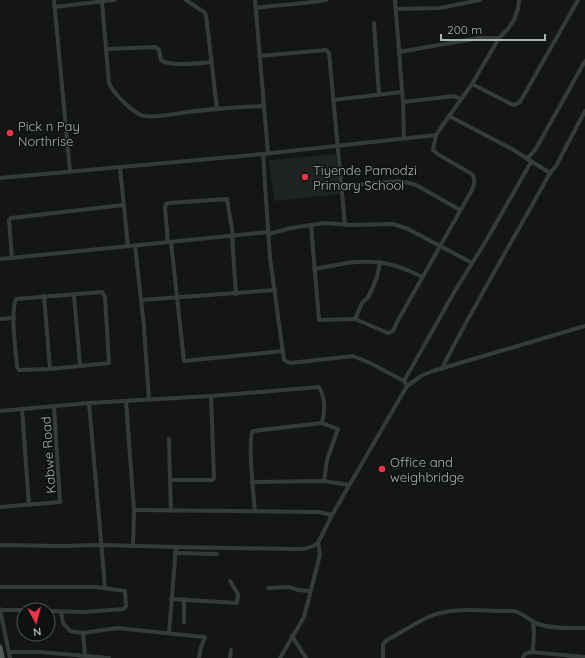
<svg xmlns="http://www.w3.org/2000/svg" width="585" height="658" font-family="Quicksand,sans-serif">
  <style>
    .built { fill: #202323 }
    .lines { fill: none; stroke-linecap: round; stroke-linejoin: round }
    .minor { stroke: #353b3b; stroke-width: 4 }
    .major { stroke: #515a5a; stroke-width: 5 }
    .poi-dot { fill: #f0324a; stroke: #0f1111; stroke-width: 1.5 }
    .labels { text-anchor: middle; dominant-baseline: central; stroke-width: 3; stroke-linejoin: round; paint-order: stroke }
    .poi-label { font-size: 13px; fill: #a6b6b5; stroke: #0f1111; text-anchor: start }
    .street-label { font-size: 13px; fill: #a6b6b5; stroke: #0f1111 }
  </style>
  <rect width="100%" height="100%" fill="#141616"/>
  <polygon class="built" points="336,154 340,194 274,201 269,160"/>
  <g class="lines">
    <g class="minor">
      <polyline points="54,0 70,171"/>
      <polyline points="186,0 204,12 206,15 217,109"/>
      <polyline points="255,0 268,153"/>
      <polyline points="395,0 403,102 404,138"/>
      <path d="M102 2 109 83C113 93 134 114 144 116 157 118 174 114 187 112 212 109 238 107 263 106"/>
      <polyline points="54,7 114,0"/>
      <path d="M256 8C280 5 303 4 326 0"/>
      <polyline points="396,9 440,8 480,0"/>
      <polyline points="374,23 379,94"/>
      <path d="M107 49 156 47 159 50 161 60C169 67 200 63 212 62"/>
      <polyline points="399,52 479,38 499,38"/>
      <polyline points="259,56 326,50 329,53 345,225"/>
      <polyline points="472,84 511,104 514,105 520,102 578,0"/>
      <polyline points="333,100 402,92"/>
      <polyline points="403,102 454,96 461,99"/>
      <polyline points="449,116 472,84 499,38 508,29 514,20 518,9 519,0"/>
      <polyline points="263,154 270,258 284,360 290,363 353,356 370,363 404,381 407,386"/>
      <polyline points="527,159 535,150 542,138 585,61"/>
      <polyline points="120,168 128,246"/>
      <polyline points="0,178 263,154 436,135"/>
      <polyline points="341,186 401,181 416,185 460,210"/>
      <path d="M311 225 319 320 355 319 388 333 393 331 397 322 472 190C474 184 476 180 472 174L439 155 433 150 436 135 449 116 512 149 550 173"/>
      <polyline points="269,234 291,228 325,223 351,225 393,224 408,229 472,263"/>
      <polyline points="232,236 236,294"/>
      <polyline points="168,242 165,208 166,204 169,203 227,199 233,236"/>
      <polyline points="171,242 184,361 283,351"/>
      <polyline points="135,245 144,327 149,400"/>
      <polyline points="12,258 9,220 11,218 124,205"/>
      <polyline points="0,259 269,232"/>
      <path d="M314 269C338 265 364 258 388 264 400 266 411 272 423 277"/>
      <path d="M102 292 105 297 109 363 50 369 19 370 17 367C16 350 10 314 16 299Z"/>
      <polyline points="74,295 80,365"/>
      <polyline points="44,296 50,369"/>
      <polyline points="141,300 275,290"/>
      <polyline points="0,319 14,318"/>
      <polyline points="355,319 362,303 368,297 372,289 377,277 380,262"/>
      <path d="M442 368C476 302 514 238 550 173L556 166 585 111"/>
      <polyline points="404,381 456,289 486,241 531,162"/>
      <polyline points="126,401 134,510 133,546"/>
      <polyline points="89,403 105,587"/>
      <polyline points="22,409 29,505"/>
      <path d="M0 411 89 403 211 396 319 387C325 397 325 411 322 423"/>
      <polyline points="169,439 170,480"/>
      <polyline points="252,482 324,481 349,485"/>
      <polyline points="0,507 60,502 54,407"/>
      <polyline points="134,510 318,512 332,515"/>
      <polyline points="171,511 170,480 212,480 214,478 211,396"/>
      <path d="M255 511C254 499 247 438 253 431L322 423 338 429 327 460 324 481"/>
      <path d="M0 545 62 546 100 545 176 547 291 549C301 549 309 550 318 543L332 515 407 386 421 376 433 371 585 326"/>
      <polyline points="175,553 217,554"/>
      <polyline points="0,587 96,587 125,591 126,606 124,609 84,612 48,611"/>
      <polyline points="268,588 289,587 298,590 310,591"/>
      <polyline points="171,599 237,603 238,594 230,581"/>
      <polyline points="184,599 184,622"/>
      <polyline points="0,609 10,658"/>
      <polyline points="0,610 24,610"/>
      <polyline points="61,612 63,623 70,631 75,632 83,633 117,628 204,637 205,638 201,647 199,658"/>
      <polyline points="83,633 85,655"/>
      <polyline points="169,633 176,547"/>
      <polyline points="292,636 306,658"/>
      <polyline points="9,652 40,652 109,658"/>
      <polyline points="531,652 585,657"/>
      <polyline points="230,658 231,650"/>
      <polyline points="280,658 304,617 320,555 318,543"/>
      <path d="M383 658V644L387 640C405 631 425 615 445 612 467 607 491 612 513 611 523 612 529 621 538 624 553 629 570 628 585 628"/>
      <polyline points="523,658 525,654 531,652 533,650 534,632 533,622"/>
    </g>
    <polyline class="major" points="0,647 2,658"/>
  </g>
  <g class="poi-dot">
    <circle cx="10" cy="133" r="4"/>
    <circle cx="305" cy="177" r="4"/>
    <circle cx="382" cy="469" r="4"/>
  </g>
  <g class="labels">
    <g class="poi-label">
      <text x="18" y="126">Pick n Pay<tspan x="18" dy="15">Northrise</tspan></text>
      <text x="313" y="170">Tiyende Pamodzi<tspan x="313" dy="15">Primary School</tspan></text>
      <text x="390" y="462">Office and<tspan x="390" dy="15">weighbridge</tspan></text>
    </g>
    <g class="street-label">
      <text transform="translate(48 455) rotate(-94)">Kabwe Road</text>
    </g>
  </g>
  <g transform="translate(36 622) rotate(173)"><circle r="19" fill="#0f1111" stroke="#4b5353"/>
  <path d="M0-3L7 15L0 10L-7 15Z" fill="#f0324a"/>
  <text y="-6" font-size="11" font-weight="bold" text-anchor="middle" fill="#a6b6b5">N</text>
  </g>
  <path d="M441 34v6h104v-6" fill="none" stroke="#a6b6b5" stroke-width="2"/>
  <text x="447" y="34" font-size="12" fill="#a6b6b5" stroke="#0f1111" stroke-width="3" paint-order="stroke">200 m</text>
</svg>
